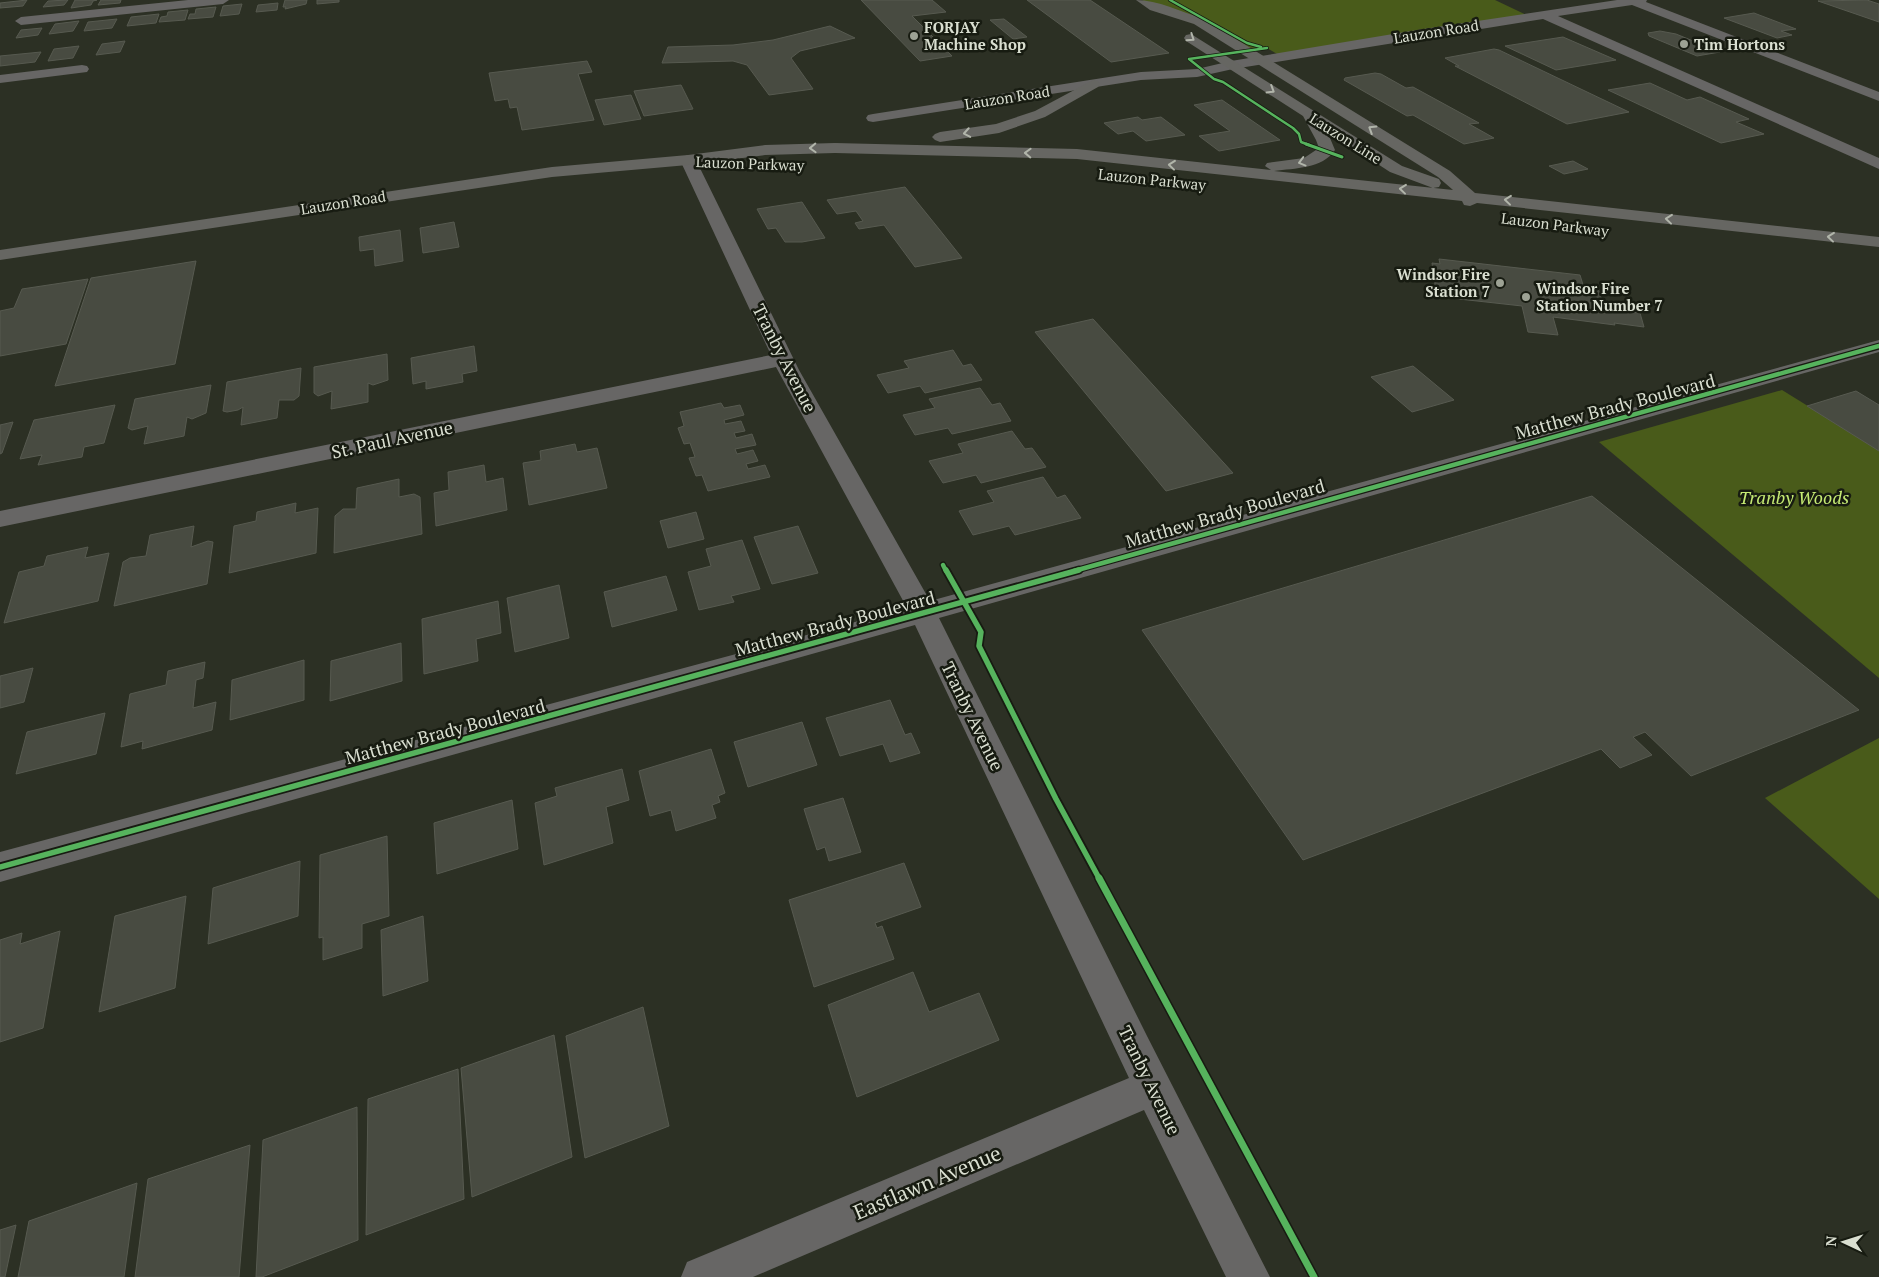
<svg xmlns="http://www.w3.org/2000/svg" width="1879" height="1277" font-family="'PT Serif',serif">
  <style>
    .green { fill: #495b1a }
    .building { fill: #484b41; stroke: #575a50 }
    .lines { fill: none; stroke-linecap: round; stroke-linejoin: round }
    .minor { fill: #676665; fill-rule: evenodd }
    .major { fill: #666662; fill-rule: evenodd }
    .cycleway-far4-casing { stroke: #171b11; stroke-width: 4 }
    .cycleway-far3-casing { stroke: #171b11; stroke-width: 5 }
    .cycleway-far2-casing { stroke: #171b11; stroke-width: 7 }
    .cycleway-far1-casing { stroke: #171b11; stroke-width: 9 }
    .cycleway-casing { stroke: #171b11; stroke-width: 10 }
    .cycleway-far4 { stroke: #56b35d; stroke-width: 2.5 }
    .cycleway-far3 { stroke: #56b35d; stroke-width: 3 }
    .cycleway-far2 { stroke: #56b35d; stroke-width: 4.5 }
    .cycleway-far1 { stroke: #56b35d; stroke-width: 5.5 }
    .cycleway { stroke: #56b35d; stroke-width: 7 }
    .oneway { stroke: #b1b5aa }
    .poi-dot { fill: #9da294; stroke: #171b11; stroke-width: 2 }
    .labels { text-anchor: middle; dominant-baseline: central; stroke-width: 5; stroke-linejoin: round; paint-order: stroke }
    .far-poi-label { font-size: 15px; font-weight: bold; fill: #dadfd1; stroke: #171b11; text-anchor: start }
    .far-street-label { font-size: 15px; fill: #dadfd1; stroke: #171b11 }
    .street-label { font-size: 18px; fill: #dadfd1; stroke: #171b11 }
    .park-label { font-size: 18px; font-style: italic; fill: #c6eb74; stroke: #171b11 }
    .near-street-label { font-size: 21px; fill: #dadfd1; stroke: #171b11 }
  </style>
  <rect width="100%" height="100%" fill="#2c3024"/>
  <g class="green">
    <polygon points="1142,0 1495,0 1531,17 1282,57 1267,48 1245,51 1198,21 1154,7"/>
    <polygon points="1782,390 1879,450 1879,678 1599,442"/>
    <polygon points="1879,738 1879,899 1765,798"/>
  </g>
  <g class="building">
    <polygon points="27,0 23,6 0,8 0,3"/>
    <polygon points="68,0 64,5 43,7 48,1"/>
    <polygon points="75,0 97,0 93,1 91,5 71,8"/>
    <polygon points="101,0 121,0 120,3 98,5"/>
    <polygon points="285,0 307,0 306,4 285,9 286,7 283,7"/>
    <polygon points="317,0 339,0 339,2 317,4"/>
    <polygon points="861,0 932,0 946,12 912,16 952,56 920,61"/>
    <polygon points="1027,0 1090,0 1169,53 1111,62"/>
    <polygon points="1867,0 1879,4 1879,22 1818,1"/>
    <polygon points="278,3 277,10 256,12 258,5"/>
    <polygon points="242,4 239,14 220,16 223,6"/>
    <polygon points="216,7 213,17 188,19 190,14 195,14 196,9"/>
    <polygon points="188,10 185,20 159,22 161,17 167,16 168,12"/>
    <polygon points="1754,13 1796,29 1781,31 1792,35 1777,38 1724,18"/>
    <polygon points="159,14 156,23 127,26 131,17"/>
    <polygon points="117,19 112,28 84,31 88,22"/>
    <polygon points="1004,19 1027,37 1013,39 990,20"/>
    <polygon points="79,21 73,31 49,34 55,24"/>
    <polygon points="830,26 855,38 800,51 791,58 813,89 769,95 747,65 733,61 662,63 668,47 733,45 773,40"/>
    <polygon points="42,28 38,35 16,38 21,30"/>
    <polygon points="1660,31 1676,34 1720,52 1697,56 1649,36 1648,33"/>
    <polygon points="1563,37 1616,60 1556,70 1505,46"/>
    <polygon points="125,41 120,52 96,55 102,44"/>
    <polygon points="79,46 73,58 48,61 54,49"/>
    <polygon points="1494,49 1499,50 1629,112 1567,124 1455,66 1459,66 1445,58"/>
    <polygon points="41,52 35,62 0,66 0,56"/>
    <polygon points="587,61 592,72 578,74 594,120 522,130 517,107 510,108 508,99 495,101 489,73"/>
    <polygon points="1375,73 1381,74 1406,88 1413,87 1479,123 1469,124 1494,138 1464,144 1413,115 1407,116 1344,80 1345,78"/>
    <polygon points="1650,83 1687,100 1700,97 1749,119 1736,122 1764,134 1721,143 1608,90"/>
    <polygon points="681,85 693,109 644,116 634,91"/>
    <polygon points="631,95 641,119 604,125 595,100"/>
    <polygon points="1222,100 1280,140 1219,151 1199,136 1230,131 1194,105"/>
    <polygon points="1138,117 1142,120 1161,117 1185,135 1146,141 1133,131 1118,134 1104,123"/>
    <polygon points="1573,161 1588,169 1564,174 1549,166"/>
    <polygon points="905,187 939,229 962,258 915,267 884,225 859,229 855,223 863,221 856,211 837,214 827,200"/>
    <polygon points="802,202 825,238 802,242 785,242 776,228 768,229 757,209"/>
    <polygon points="454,222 459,247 423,253 420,228"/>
    <polygon points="400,230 403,261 375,266 374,249 360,251 359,237"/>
    <polygon points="1439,259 1580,275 1584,288 1598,289 1605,309 1640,313 1644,327 1614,323 1615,325 1553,317 1558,335 1528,332 1522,306 1450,298 1443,296 1443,292 1436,291 1432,263 1440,264"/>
    <polygon points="196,261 175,364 55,386 91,278"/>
    <polygon points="88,279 66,344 0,356 0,311 14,308 22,289"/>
    <polygon points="1093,319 1233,473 1166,491 1035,332"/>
    <polygon points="474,346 477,371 462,374 463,382 426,389 426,381 413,384 411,358"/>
    <polygon points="953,350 963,366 971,364 982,380 925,393 920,386 888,393 877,375 909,368 904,361"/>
    <polygon points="387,354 388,380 373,385 368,383 368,402 331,409 332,391 318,396 314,393 314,367"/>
    <polygon points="1413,366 1454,400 1412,412 1371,377"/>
    <polygon points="301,368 299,396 294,400 279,400 277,418 241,425 243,407 238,410 227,412 223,411 227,382"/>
    <polygon points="211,385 206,413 192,419 187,417 184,436 144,444 148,426 132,430 128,428 135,399"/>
    <polygon points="980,388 992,405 1000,403 1011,421 952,434 948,428 915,435 903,415 935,408 929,399"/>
    <polygon points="1856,391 1879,405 1879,451 1807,406"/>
    <polygon points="721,403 724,408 740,405 744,415 724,420 725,424 741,421 745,431 734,433 736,438 752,434 756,445 735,449 737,454 753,450 758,461 746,464 748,469 765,465 770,477 708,491 702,475 696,476 689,458 695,457 690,443 684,444 678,428 684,426 680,412"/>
    <polygon points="115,405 104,443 84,447 82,457 38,465 42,455 20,459 34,420"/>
    <polygon points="13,422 2,453 0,454 0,425"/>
    <polygon points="1012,431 1025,449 1032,448 1046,467 981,483 976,475 943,483 929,461 963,453 958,444"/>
    <polygon points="575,444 577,452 597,448 607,488 529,505 523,463 541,460 540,451"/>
    <polygon points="484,465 486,482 503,478 507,510 436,526 434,493 449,490 448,472"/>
    <polygon points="1043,477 1057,498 1065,495 1081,518 1015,535 1009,526 973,535 959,511 994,502 987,491"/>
    <polygon points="399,479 399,497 414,494 420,497 422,534 334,553 335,516 343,509 356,509 357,488"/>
    <polygon points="1592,496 1859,710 1691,776 1645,732 1633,737 1652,755 1620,768 1601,749 1303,860 1142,630"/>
    <polygon points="296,503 295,513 318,508 316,553 229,573 234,526 256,521 257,512"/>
    <polygon points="696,512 704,539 668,548 660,521"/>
    <polygon points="194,526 191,547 208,541 213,542 207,584 114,606 123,562 130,558 146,556 150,535"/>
    <polygon points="798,526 818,573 772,584 754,537"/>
    <polygon points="742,540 760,589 731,596 734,602 699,610 688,572 711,566 706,549"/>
    <polygon points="88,547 85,558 109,553 98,601 4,623 19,572 44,566 47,556"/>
    <polygon points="666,576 677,610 612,627 604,592"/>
    <polygon points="559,585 569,638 515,652 507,598"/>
    <polygon points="498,601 501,633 476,639 478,661 424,674 422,619"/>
    <polygon points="401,643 402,681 330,701 331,661"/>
    <polygon points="304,660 304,700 230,720 232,680"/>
    <polygon points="205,662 203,678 196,680 193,708 216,702 212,730 142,749 143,741 121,747 130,694 166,685 168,671"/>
    <polygon points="33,668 24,702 0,708 0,676"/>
    <polygon points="890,700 905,735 911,733 920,753 890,762 883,744 840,756 826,718"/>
    <polygon points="105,713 96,754 16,774 27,732"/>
    <polygon points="802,722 817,765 748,787 734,742"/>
    <polygon points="711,749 725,793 718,796 720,802 712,805 716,818 676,831 671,810 650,816 639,771"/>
    <polygon points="622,769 629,800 606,807 613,843 544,865 535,803 557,796 555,788"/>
    <polygon points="843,798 861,852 829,861 825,847 817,850 804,809"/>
    <polygon points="512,800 518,849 437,874 434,823"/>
    <polygon points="387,836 389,916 362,924 362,948 323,960 323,937 319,938 320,855"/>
    <polygon points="300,861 298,916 208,944 213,888"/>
    <polygon points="904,863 921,907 875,923 877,928 882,926 894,959 814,987 789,900"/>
    <polygon points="186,896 175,988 99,1012 115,916"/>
    <polygon points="423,916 428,981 383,996 381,930"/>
    <polygon points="60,931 43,1028 0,1042 0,940 22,933 20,944"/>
    <polygon points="913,972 929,1012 979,993 999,1040 857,1097 828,1005"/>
    <polygon points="643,1007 669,1126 585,1158 566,1036"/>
    <polygon points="554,1035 572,1157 472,1197 461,1068"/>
    <polygon points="458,1069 464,1199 366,1235 368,1099"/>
    <polygon points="357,1107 358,1240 262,1277 256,1277 263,1140"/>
    <polygon points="250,1145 239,1277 135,1277 148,1179"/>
    <polygon points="137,1183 124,1277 18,1277 29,1221"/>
    <polygon points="16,1225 5,1277 0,1277 0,1230"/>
  </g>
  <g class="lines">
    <g class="minor">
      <polygon points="188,0 229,0 223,4 21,25 15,21 21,17"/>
      <polygon points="1617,0 1647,0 1646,2 1879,92 1879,101 1632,5 1558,16 1879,158 1879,169 1543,19 1233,69 1197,77 1141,80 873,122 868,121 866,118 868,115 873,114 1141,72 1197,69 1231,61 1417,30"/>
      <polygon points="82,65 87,66 89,69 87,72 0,83 0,75"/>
      <polygon points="688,155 694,157 696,160 799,370 930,601 1879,340 1879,352 939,618 1147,1036 1270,1277 1226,1277 1144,1110 753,1277 681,1277 687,1262 1129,1078 915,625 0,882 0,852 907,608 776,367 0,527 0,511 771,355 680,160 682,157"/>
    </g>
    <g class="major">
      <path d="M1136 0C1158 0 1181 12 1202 18L1450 171 1475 193 1879 237V247L1477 203 1470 206 1464 205 1462 201 1077 159 835 153 765 155 688 165 552 177 0 260V250L552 167 688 155 765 145 835 143 1077 149 1271 170 1265 166 1267 163 1304 158 1319 148 1316 140 1303 116 1186 41 1184 38 1186 35 1191 34 1402 166 1439 179 1441 183 1439 187 1433 188 1390 172 1327 131 1335 150C1322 169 1295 168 1274 171L1453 190 1438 177 1194 24 1150 10Z"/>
      <polygon points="1093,80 1098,81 1100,84 1098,87 1045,117 999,133 940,142 935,140 932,137 935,134 940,132 996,124 1035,111"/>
    </g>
    <defs>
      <g id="cycleway-far4">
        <polyline points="1170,0 1247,43 1261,47"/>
        <polyline points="1267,48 1189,59 1214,79 1223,82 1293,128 1299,134 1301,142 1309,145"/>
      </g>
      <polyline id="cycleway-far3" points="1306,144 1342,157"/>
      <g id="cycleway-far2">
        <polyline points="943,565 946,571"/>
        <polyline points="1074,571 1879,346"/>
      </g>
      <g id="cycleway-far1">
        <polyline points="946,570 981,632 979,646 1056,799 1100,880"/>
        <polyline points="0,867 1079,570"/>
      </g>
      <polyline id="cycleway" points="1099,878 1314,1277"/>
    </defs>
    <use href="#cycleway-far4" class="cycleway-far4-casing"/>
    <use href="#cycleway-far3" class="cycleway-far3-casing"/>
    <use href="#cycleway-far2" class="cycleway-far2-casing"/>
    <use href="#cycleway-far1" class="cycleway-far1-casing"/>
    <use href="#cycleway" class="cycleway-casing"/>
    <use href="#cycleway-far4" class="cycleway-far4"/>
    <use href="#cycleway-far3" class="cycleway-far3"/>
    <use href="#cycleway-far2" class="cycleway-far2"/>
    <use href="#cycleway-far1" class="cycleway-far1"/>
    <use href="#cycleway" class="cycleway"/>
  </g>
  <defs><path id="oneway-chevron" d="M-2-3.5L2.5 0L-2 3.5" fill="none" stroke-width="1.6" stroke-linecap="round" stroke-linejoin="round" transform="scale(1.25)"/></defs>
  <g class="oneway">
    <use href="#oneway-chevron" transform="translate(1191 38) rotate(34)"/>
    <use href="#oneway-chevron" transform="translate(1271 90) rotate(32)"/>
    <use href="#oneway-chevron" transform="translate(1372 129) rotate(-148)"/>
    <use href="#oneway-chevron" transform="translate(967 133) rotate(170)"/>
    <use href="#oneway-chevron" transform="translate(813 148) rotate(178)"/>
    <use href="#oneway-chevron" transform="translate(1028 153) rotate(-178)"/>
    <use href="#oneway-chevron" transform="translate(1302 162) rotate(165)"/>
    <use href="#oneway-chevron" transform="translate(1172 165) rotate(-174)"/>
    <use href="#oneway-chevron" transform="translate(1403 189) rotate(-174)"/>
    <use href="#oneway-chevron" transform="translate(1508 200) rotate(-174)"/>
    <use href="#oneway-chevron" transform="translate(1669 219) rotate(-174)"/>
    <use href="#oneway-chevron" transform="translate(1831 237) rotate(-174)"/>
  </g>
  <g class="poi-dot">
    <circle cx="914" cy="36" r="5"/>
    <circle cx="1684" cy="44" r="5"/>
    <circle cx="1500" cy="283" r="5"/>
    <circle cx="1526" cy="297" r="5"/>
  </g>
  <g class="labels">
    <g class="far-poi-label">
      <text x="924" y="27">FORJAY<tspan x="924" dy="17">Machine Shop</tspan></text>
      <text x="1694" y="44">Tim Hortons</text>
      <text x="1490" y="274" text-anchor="end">Windsor Fire<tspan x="1490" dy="17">Station 7</tspan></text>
      <text x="1536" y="288">Windsor Fire<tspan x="1536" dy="17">Station Number 7</tspan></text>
    </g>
    <g class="far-street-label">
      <text transform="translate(1436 31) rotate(-9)">Lauzon Road</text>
      <text transform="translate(1007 97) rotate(-9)">Lauzon Road</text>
      <text transform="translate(1346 138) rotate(32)">Lauzon Line</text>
      <text transform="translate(750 163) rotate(2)">Lauzon Parkway</text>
      <text transform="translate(1152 179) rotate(6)">Lauzon Parkway</text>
      <text transform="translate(343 202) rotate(-9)">Lauzon Road</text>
      <text transform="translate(1555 224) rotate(7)">Lauzon Parkway</text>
    </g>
    <g class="street-label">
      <text transform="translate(785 358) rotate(63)">Tranby Avenue</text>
      <text transform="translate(1615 406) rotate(-15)">Matthew Brady Boulevard</text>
      <text transform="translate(392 439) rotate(-12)">St. Paul Avenue</text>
      <text transform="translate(1225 513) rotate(-16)">Matthew Brady Boulevard</text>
      <text transform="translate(835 623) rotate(-15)">Matthew Brady Boulevard</text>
      <text transform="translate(973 716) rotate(64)">Tranby Avenue</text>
      <text transform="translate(445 731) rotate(-15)">Matthew Brady Boulevard</text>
      <text transform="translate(1150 1080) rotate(64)">Tranby Avenue</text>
    </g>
    <g class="park-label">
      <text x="1794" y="497">Tranby Woods</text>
    </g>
    <g class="near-street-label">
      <text transform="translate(927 1182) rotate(-23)">Eastlawn Avenue</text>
    </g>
  </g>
  <g transform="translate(1844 1242) rotate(274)" stroke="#171b11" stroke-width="4" paint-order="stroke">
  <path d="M0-4L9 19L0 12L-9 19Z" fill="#dadfd1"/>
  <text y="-8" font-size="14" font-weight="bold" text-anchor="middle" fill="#dadfd1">N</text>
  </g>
</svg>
